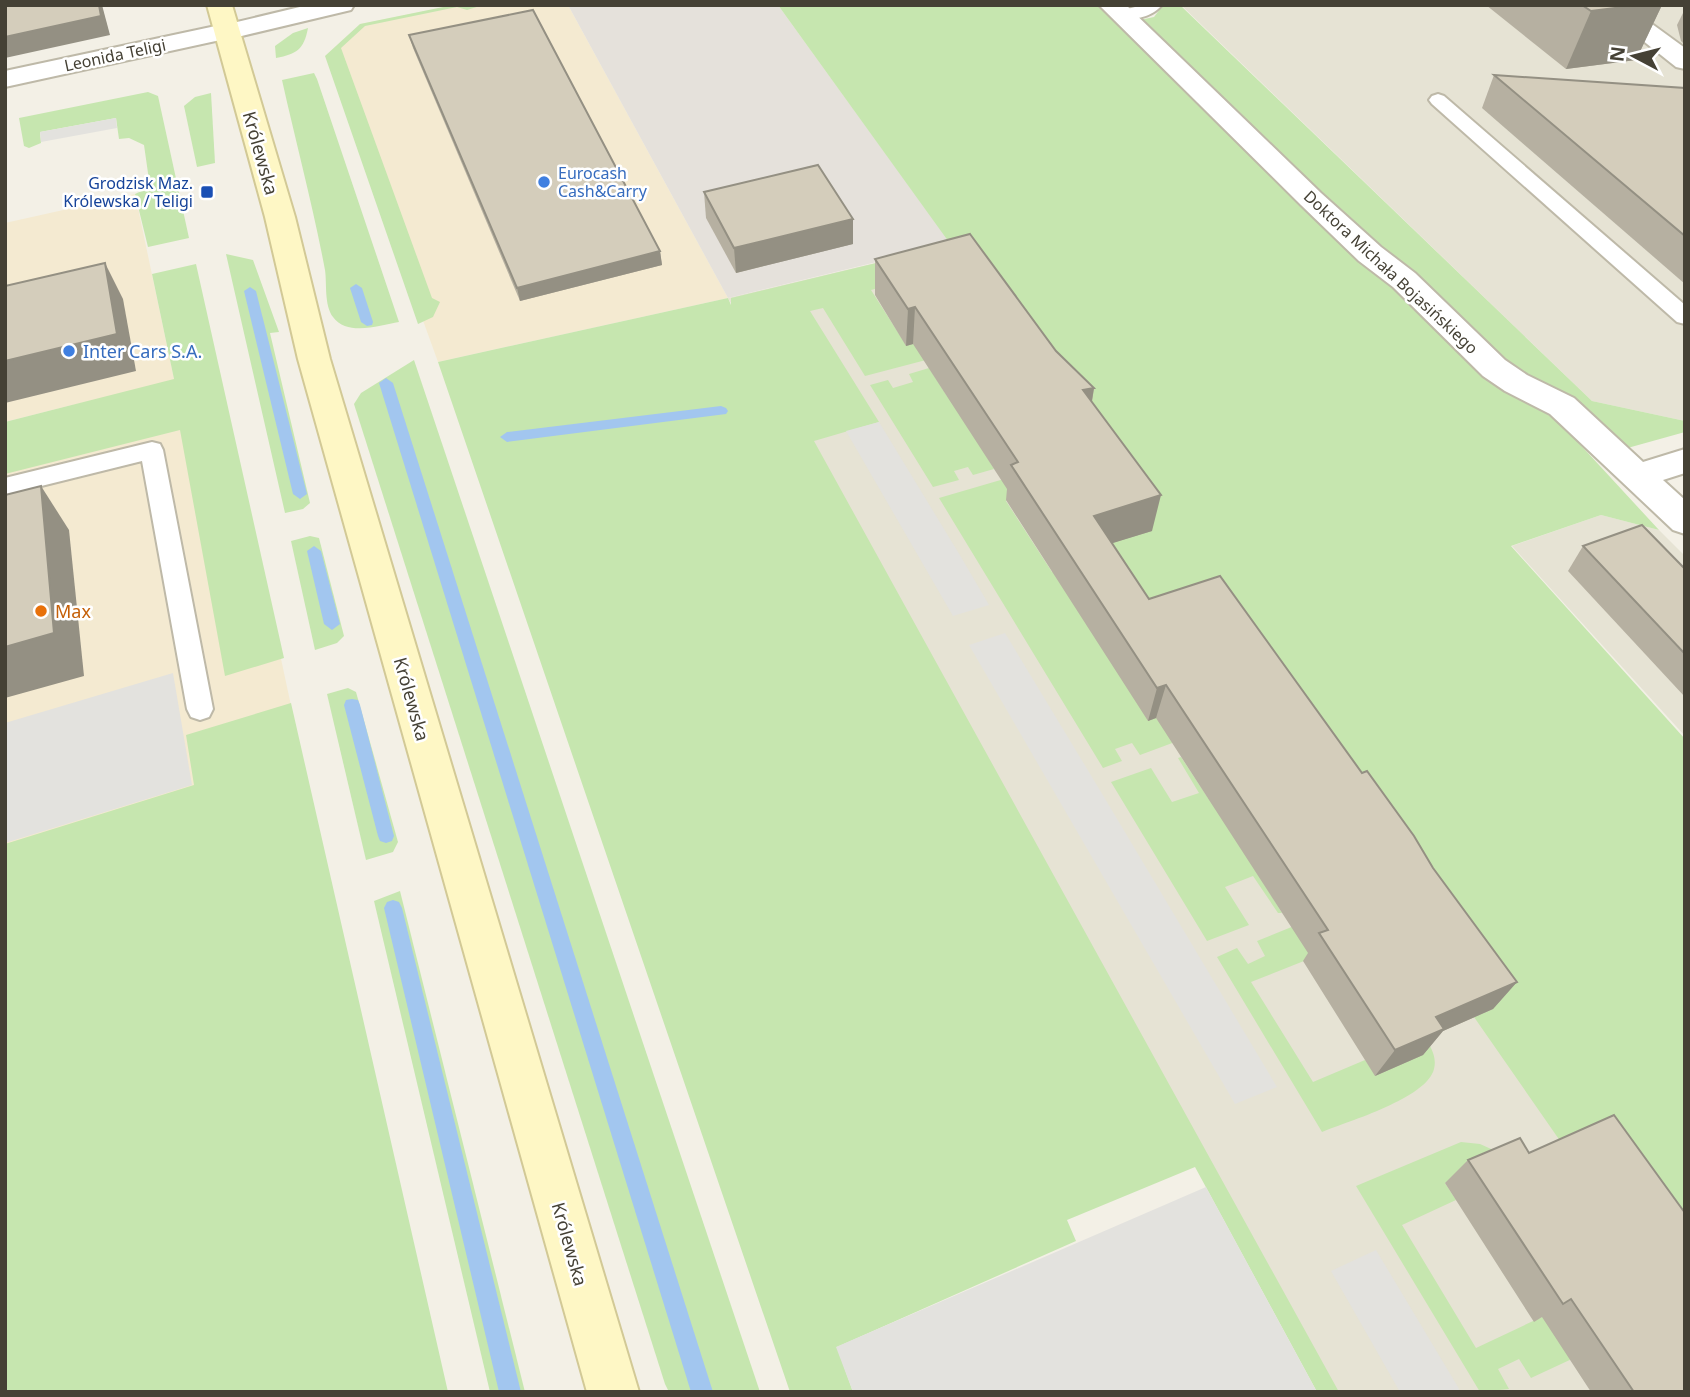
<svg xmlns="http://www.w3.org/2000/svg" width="1690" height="1397" font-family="'Noto Sans',sans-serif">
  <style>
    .residential { fill: #e6e3d4 }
    .commercial { fill: #f4ead1 }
    .industrial { fill: #e5e1db }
    .green { fill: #c6e6af }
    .parking { fill: #e3e2de }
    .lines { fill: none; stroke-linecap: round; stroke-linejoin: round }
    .stream { fill: #a2c6ef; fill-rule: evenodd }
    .service-casing { stroke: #beb9a8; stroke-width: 4 }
    .minor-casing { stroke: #beb9a8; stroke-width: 4 }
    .tertiary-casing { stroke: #beb9a8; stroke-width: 4 }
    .secondary-casing { stroke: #d2c996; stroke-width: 4 }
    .service { fill: #fff; fill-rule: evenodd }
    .minor { fill: #fff; fill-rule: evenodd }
    .tertiary { fill: #fff; fill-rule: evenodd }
    .secondary { fill: #fef7c5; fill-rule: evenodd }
    .wall { fill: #b6b0a1 }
    .shaded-wall { fill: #949083 }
    .building { fill: #d4cdbb; stroke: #949083; stroke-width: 2 }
    .shop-dot { fill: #3f7fe0; stroke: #fff; stroke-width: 2.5 }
    .transit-dot { fill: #1a4fb4; stroke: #fff; stroke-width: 2.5 }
    .food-dot { fill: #e8710a; stroke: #fff; stroke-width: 2.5 }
    .labels { text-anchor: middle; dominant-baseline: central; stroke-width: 5; stroke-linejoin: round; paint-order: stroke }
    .far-street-label { font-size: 16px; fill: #454135; stroke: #fff }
    .far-shop-label { font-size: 16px; fill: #366cbe; stroke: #fff; text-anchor: start }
    .far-transit-label { font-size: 16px; fill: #164399; stroke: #fff; text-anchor: end }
    .street-label { font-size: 18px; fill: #454135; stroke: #fff }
    .shop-label { font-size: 18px; fill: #366cbe; stroke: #fff; text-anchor: start }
    .food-label { font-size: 18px; fill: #c56008; stroke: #fff; text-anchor: start }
  </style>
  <rect width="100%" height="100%" fill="#f3f0e6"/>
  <g class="residential">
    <polygon points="1181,5 1594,5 1685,72 1685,421 1592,401"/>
    <polygon points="1629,5 1685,5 1685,46"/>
    <polygon points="980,238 1685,1198 1685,1392 1328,1392 728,298"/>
    <polygon points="1601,515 1659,530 1685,556 1685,736 1512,546"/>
  </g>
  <g class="commercial">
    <polygon points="455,5 568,5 728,298 438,362 327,55 361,24"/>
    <polygon points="135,194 174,379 219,368 309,790 5,887 5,423 92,400 5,422 5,223"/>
  </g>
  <polygon class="industrial" points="568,5 778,5 951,244 728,298"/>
  <g class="green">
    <polygon points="453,5 483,5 467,10 457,7 365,26 341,48 432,298 440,302 433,317 418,324 325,56 360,24"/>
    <polygon points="778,5 1103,5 1563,426 1659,530 1601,515 1511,546 1685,739 1685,1279 1565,1148 1474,1017 1493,1009 1158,717 1175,742 1140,755 1132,743 1115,749 1122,761 1103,768 939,498 1004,479 1015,497 1006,501 1052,572 1091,559 905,281 871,290 906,345 916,343 926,360 865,376 823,308 810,311 879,422 814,441 1339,1392 1317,1392 1195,1167 1067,1220 1076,1241 837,1347 853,1392 790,1392 438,362 728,298 731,305 731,298 951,245"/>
    <polygon points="1163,5 1180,5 1592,401 1685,421 1685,432 1624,449 1513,373 1135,21 1154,17"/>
    <path d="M308 28C304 49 297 54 276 58L275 46 293 33Z"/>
    <path d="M314 73 317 79 399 322C380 325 348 337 333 317 324 305 327 283 325 270 313 206 296 143 282 80Z"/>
    <polygon points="148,92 158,96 189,238 148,247 135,194 150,187 144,145 129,138 119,139 116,118 40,132 41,143 29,148 24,146 19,118"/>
    <polygon points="211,93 215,163 197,167 184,106 195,97"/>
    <polygon points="226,254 253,260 279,332 270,333 310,503 303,509 285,513"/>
    <polygon points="196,264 284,658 225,676 180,430 5,474 5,422 174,379 152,274"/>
    <polygon points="414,360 760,1392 669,1392 665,1384 354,404 361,393"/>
    <polygon points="929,368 947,396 950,395 994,469 973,475 968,467 954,471 959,480 933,487 870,385 888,380 893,388 913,382 909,374"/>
    <polygon points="310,536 319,538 344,636 337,643 315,650 291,541"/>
    <polygon points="348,688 356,692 398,842 393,852 366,860 327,694"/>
    <polygon points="291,703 448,1392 5,1392 5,844 194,785 186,735"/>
    <polygon points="1181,757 1208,798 1211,798 1282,913 1278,913 1253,876 1225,887 1249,925 1207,941 1111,782 1151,768 1172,802 1199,793 1178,758"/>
    <polygon points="400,891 525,1392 490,1392 374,901"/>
    <path d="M1294 926 1314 957 1251 982 1313 1082 1365 1060 1376 1075 1426 1038C1431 1048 1437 1057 1434 1069 1427 1098 1349 1121 1322 1132L1217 957 1237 948 1248 964 1265 956 1257 941Z"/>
    <polygon points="1461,1142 1480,1144 1500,1153 1445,1183 1456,1200 1402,1225 1476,1348 1546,1315 1574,1358 1531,1378 1519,1359 1498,1369 1509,1389 1480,1392 1356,1186"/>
  </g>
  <g class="parking">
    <polygon points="116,118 117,128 41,142 40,132"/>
    <polygon points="879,422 961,557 989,605 953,616 846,431"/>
    <polygon points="1005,633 1104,797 1277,1087 1235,1104 969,645"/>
    <polygon points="173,673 192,785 5,843 5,723"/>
    <polygon points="1206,1187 1317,1392 853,1392 836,1347"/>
    <polygon points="1376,1250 1458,1387 1460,1392 1400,1392 1331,1271"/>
  </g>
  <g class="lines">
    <g class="stream">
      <polygon points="356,284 362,288 373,322 372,325 367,326 361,322 350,288"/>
      <polygon points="250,287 256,291 307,494 300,499 293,494 244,291"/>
      <polygon points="386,378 393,383 713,1392 691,1392 379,383"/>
      <polygon points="721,406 726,408 728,411 726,414 507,442 500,437 507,432"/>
      <polygon points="314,546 321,551 340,624 332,630 324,624 307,551"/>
      <polygon points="352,699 358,700 360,705 394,836 392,841 386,843 380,841 378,836 344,705 346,700"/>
      <polygon points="393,900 399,902 402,908 521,1392 499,1392 384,908 387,902"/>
    </g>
    <defs>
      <g id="service">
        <path d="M1143 5H1162C1151 18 1137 18 1121 21L1112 16 1115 12Z"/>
        <polygon points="1438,94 1444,96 1685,305 1685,324 1677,322 1432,104 1429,100 1432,96"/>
        <polygon points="152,442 160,444 163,450 213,709 209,717 200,720 191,717 187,709 142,461 5,495 5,478"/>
      </g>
      <g id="minor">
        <polygon points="308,5 354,5 351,10 225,40 216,37 212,32 216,27"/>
        <polygon points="1099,5 1126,5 1321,193 1381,247 1415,273 1505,360 1527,375 1574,398 1643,462 1685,449 1685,473 1663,480 1685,500 1685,534 1673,530 1550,414 1505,391 1483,376 1393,287 1359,261 1301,205"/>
        <polygon points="1598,5 1626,5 1685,48 1685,69 1676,67"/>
      </g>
      <polygon id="tertiary" points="225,24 234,27 238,32 234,37 5,87 5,71"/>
      <polygon id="secondary" points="207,5 232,5 295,217 330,359 639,1392 587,1392 298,359 265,217"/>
    </defs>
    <use href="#service" class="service-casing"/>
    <use href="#minor" class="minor-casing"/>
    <use href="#tertiary" class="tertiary-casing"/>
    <use href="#secondary" class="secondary-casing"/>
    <use href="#service" class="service"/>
    <use href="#minor" class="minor"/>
    <use href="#tertiary" class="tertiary"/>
    <use href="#secondary" class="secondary"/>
  </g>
  <g class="wall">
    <polygon points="1486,5 1662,5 1636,60 1566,69"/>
    <polygon points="1685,9 1685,45 1681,41 1677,25"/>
    <polygon points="409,35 660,251 662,265 520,301 413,48"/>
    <polygon points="1494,75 1685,88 1685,284 1482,108"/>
    <polygon points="704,192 853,219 853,244 736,273 706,218"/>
    <polygon points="875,259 1056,351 1094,388 1092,402 1152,531 1112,543 1149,599 1362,773 1517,982 1493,1009 1443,1031 1423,1055 1375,1076 1303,961 1308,953 1156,718 1148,721 1006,500 1007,489 913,344 906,346 875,295"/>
    <polygon points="1583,546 1685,569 1685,697 1568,571"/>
    <polygon points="1529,1153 1685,1392 1591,1392 1542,1317 1534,1322 1445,1183 1468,1160"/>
  </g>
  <g class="shaded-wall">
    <polygon points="99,5 102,5 110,35 5,58 5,37"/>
    <polygon points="1639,5 1662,5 1636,60 1566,69 1591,11"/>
    <polygon points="853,219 853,244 736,273 734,248"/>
    <polygon points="660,251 662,265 520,301 517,288"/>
    <polygon points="105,263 123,299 136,371 5,403 5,361"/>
    <polygon points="915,307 913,344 906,346 908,309"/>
    <polygon points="1094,388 1088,424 1083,390"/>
    <polygon points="41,486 69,530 84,676 5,698 5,647"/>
    <polygon points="1161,495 1152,531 1087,551 1094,516"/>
    <polygon points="1166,685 1156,718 1148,721 1157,688"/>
    <polygon points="1517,982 1493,1009 1443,1031 1423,1055 1375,1076 1395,1050 1436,1017"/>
  </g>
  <g class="building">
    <polygon points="5,5 99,5 101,16 5,37"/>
    <polygon points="1582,5 1639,5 1591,11"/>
    <polygon points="533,10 660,251 517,288 409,35"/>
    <polygon points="1494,75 1685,88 1685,236"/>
    <polygon points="818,165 853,219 734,248 704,192"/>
    <polygon points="970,234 1056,351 1094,388 1083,390 1161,495 1094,516 1149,599 1220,576 1362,773 1367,771 1414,836 1433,868 1517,982 1436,1017 1444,1029 1395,1050 1319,933 1328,930 1166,685 1157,688 1011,465 1018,462 915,307 908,309 875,259"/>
    <polygon points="105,263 117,334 5,361 5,286"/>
    <polygon points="41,486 54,633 5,647 5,495"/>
    <polygon points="1642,525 1685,569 1685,654 1583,546"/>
    <polygon points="1614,1115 1685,1213 1685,1392 1634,1392 1571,1299 1563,1304 1468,1160 1520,1138 1529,1153"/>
  </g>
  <g class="shop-dot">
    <circle cx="544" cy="182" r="7"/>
    <circle cx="69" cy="351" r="7"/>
  </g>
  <rect class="transit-dot" x="200" y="185" width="14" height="14" rx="3.5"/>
  <circle class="food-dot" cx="41" cy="611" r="7"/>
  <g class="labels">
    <g class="far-street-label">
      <text transform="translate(115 55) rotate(-12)">Leonida Teligi</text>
      <text transform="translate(1391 272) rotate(43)">Doktora Michała Bojasińskiego</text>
    </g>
    <g class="far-shop-label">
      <text x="558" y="173">Eurocash<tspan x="558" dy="18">Cash&amp;Carry</tspan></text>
    </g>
    <g class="far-transit-label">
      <text x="193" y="183">Grodzisk Maz.<tspan x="193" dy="18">Królewska / Teligi</tspan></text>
    </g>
    <g class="street-label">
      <text transform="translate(261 153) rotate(74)">Królewska</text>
      <text transform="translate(412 699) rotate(74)">Królewska</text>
      <text transform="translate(570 1244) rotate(74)">Królewska</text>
    </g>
    <g class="shop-label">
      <text x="83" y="351">Inter Cars S.A.</text>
    </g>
    <g class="food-label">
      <text x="55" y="611">Max</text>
    </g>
  </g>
  <rect width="1690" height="1397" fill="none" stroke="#454135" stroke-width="14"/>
  <g transform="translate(1634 56) rotate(277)" stroke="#ffffff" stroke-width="5" paint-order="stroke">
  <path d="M0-5L12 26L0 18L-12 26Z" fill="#454135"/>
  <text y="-10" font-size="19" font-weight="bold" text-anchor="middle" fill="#454135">N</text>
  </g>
</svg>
